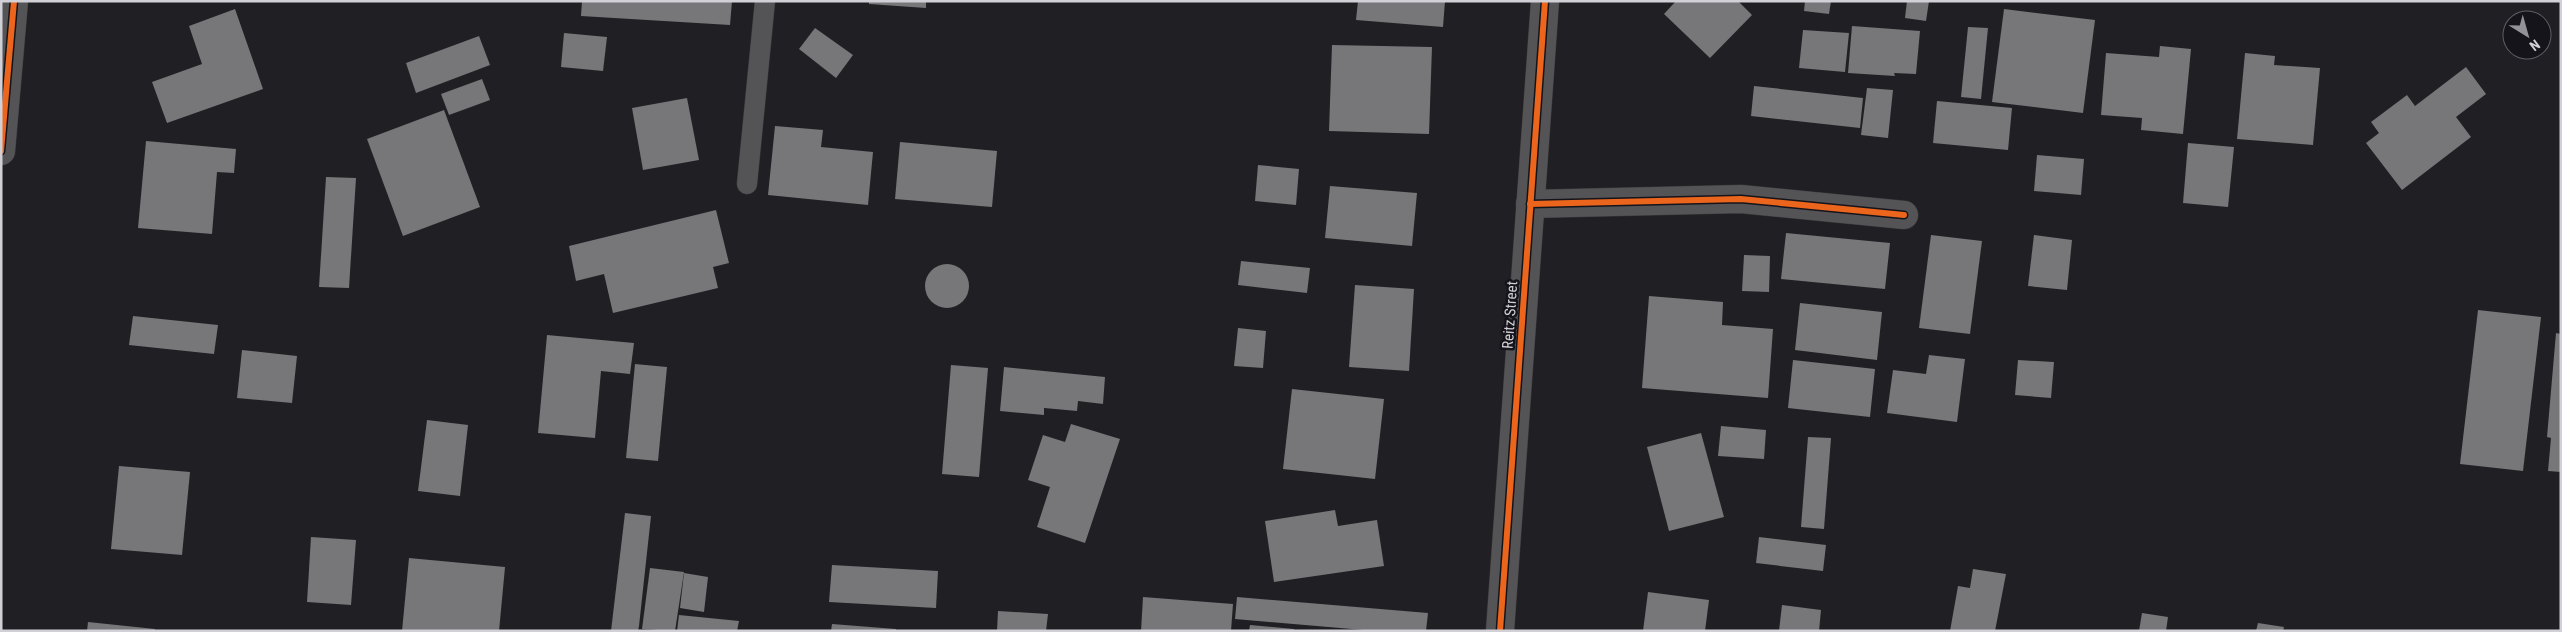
<svg xmlns="http://www.w3.org/2000/svg" width="2562" height="632" font-family="'Roboto Condensed',sans-serif">
  <style>
    .building { fill: #777679 }
    .lines { fill: none; stroke-linecap: round; stroke-linejoin: round }
    .lane-casing { stroke: #3a393c; stroke-width: 21 }
    .street-casing { stroke: #3a393c; stroke-width: 29 }
    .lane { stroke: #545457; stroke-width: 20 }
    .street { stroke: #545457; stroke-width: 28 }
    .cycleway-casing { stroke: #15141b; stroke-width: 9 }
    .cycleway { stroke: #eb651d; stroke-width: 6 }
    .labels { text-anchor: middle; dominant-baseline: central; stroke-width: 5; stroke-linejoin: round; paint-order: stroke }
    .street-label { font-size: 15px; fill: #d1d0d6; stroke: #15141b }
  </style>
  <rect width="100%" height="100%" fill="#201f23"/>
  <g class="building">
    <polygon points="582,1 732,1 730,25 581,16"/>
    <polygon points="869,1 926,1 926,8 869,4"/>
    <polygon points="1358,1 1445,1 1443,27 1356,20"/>
    <polygon points="1676,1 1738,1 1752,15 1710,58 1664,14"/>
    <polygon points="1805,1 1831,1 1829,14 1804,11"/>
    <polygon points="1907,1 1929,1 1926,21 1905,18"/>
    <polygon points="235,9 263,89 167,123 152,82 202,64 189,26"/>
    <polygon points="2004,9 2095,20 2083,113 1992,102"/>
    <polygon points="1852,26 1920,31 1916,74 1894,73 1895,76 1848,73"/>
    <polygon points="1968,27 1988,28 1981,99 1961,97"/>
    <polygon points="815,28 853,55 836,78 799,49"/>
    <polygon points="1803,30 1849,33 1845,72 1799,68"/>
    <polygon points="564,33 607,37 603,71 561,67"/>
    <polygon points="479,36 490,65 416,93 406,63"/>
    <polygon points="1332,45 1432,47 1429,134 1329,131"/>
    <polygon points="2160,46 2191,49 2183,134 2141,130 2142,118 2101,115 2106,53 2159,57"/>
    <polygon points="2245,53 2275,56 2274,65 2320,68 2313,145 2237,139"/>
    <polygon points="2466,67 2486,94 2456,117 2471,137 2402,190 2366,143 2379,133 2371,122 2407,95 2415,106"/>
    <polygon points="482,79 490,100 449,115 441,94"/>
    <polygon points="1754,86 1863,98 1860,128 1751,116"/>
    <polygon points="1867,88 1893,90 1888,138 1861,135"/>
    <polygon points="687,98 699,160 643,170 632,108"/>
    <polygon points="1937,101 2012,108 2008,150 1933,143"/>
    <polygon points="444,110 480,207 403,236 367,139"/>
    <polygon points="775,126 823,130 821,147 873,152 868,205 768,195"/>
    <polygon points="146,141 236,149 234,173 217,172 212,234 138,228"/>
    <polygon points="900,142 997,151 992,207 895,199"/>
    <polygon points="2188,143 2234,147 2228,207 2183,203"/>
    <polygon points="2037,155 2084,159 2081,195 2034,191"/>
    <polygon points="1258,165 1299,169 1296,205 1255,201"/>
    <polygon points="326,177 356,178 349,288 319,287"/>
    <polygon points="1330,186 1417,193 1412,246 1325,238"/>
    <polygon points="716,210 729,263 713,267 718,288 613,313 604,274 576,281 569,246"/>
    <polygon points="1786,233 1890,243 1885,289 1781,279"/>
    <polygon points="1931,235 1982,241 1970,334 1919,328"/>
    <polygon points="2034,235 2072,240 2067,290 2028,286"/>
    <polygon points="1744,255 1770,256 1769,292 1742,291"/>
    <polygon points="1241,261 1310,268 1307,293 1238,285"/>
    <circle cx="947" cy="286" r="22"/>
    <polygon points="1355,285 1414,289 1409,371 1349,367"/>
    <polygon points="1649,296 1723,302 1722,325 1773,329 1768,398 1642,388"/>
    <polygon points="1800,303 1882,312 1877,360 1795,350"/>
    <polygon points="2478,310 2541,317 2523,471 2460,464"/>
    <polygon points="133,316 218,325 214,354 129,345"/>
    <polygon points="1238,328 1266,331 1263,368 1234,366"/>
    <polygon points="2556,333 2561,334 2561,472 2548,471 2551,438 2547,437"/>
    <polygon points="547,335 634,343 630,374 601,371 595,438 538,433"/>
    <polygon points="242,350 297,356 292,403 237,398"/>
    <polygon points="1929,355 1965,359 1957,422 1887,413 1893,370 1926,374"/>
    <polygon points="1793,360 1875,369 1870,417 1788,408"/>
    <polygon points="2018,360 2054,362 2051,398 2015,395"/>
    <polygon points="635,364 667,367 658,461 626,458"/>
    <polygon points="951,365 988,368 979,477 942,474"/>
    <polygon points="1004,367 1105,377 1103,404 1078,401 1077,411 1044,408 1044,415 1000,411"/>
    <polygon points="1292,389 1384,399 1375,479 1283,469"/>
    <polygon points="427,420 468,425 460,496 418,491"/>
    <polygon points="1071,424 1120,439 1085,543 1037,527 1050,487 1028,480 1043,435 1065,442"/>
    <polygon points="1721,426 1766,430 1764,459 1718,456"/>
    <polygon points="1701,433 1724,517 1669,531 1647,447"/>
    <polygon points="1808,437 1831,438 1824,529 1801,527"/>
    <polygon points="119,466 190,472 182,555 111,549"/>
    <polygon points="1335,510 1338,526 1377,520 1384,566 1274,582 1265,521"/>
    <polygon points="625,513 651,516 639,626 638,631 611,631"/>
    <polygon points="311,537 356,540 351,605 307,602"/>
    <polygon points="1759,537 1826,545 1823,571 1756,563"/>
    <polygon points="409,558 505,567 499,631 402,631"/>
    <polygon points="832,565 938,571 936,608 829,602"/>
    <polygon points="650,568 684,572 675,631 642,629"/>
    <polygon points="1973,569 2006,574 1995,631 1950,631 1958,586 1970,588"/>
    <polygon points="684,573 708,577 704,612 680,608"/>
    <polygon points="1648,592 1709,600 1705,631 1643,631"/>
    <polygon points="1143,597 1233,604 1231,631 1141,631"/>
    <polygon points="1237,597 1428,613 1426,631 1375,631 1235,619"/>
    <polygon points="1782,605 1821,610 1819,631 1779,631"/>
    <polygon points="998,611 1048,614 1046,631 997,631"/>
    <polygon points="2142,613 2168,617 2166,631 2139,631"/>
    <polygon points="679,615 739,621 737,631 677,631"/>
    <polygon points="88,622 155,629 155,631 87,631"/>
    <polygon points="2258,623 2284,627 2283,631 2256,631"/>
    <polygon points="832,624 896,629 896,631 831,631"/>
    <polygon points="1250,625 1294,629 1294,631 1249,631"/>
  </g>
  <g class="lines">
    <defs>
      <polyline id="lane" points="747,184 765,1"/>
      <g id="street">
        <polyline points="1,151 14,1"/>
        <polyline points="1530,204 1741,199 1904,215"/>
        <polyline points="1500,631 1545,1"/>
      </g>
    </defs>
    <use href="#lane" class="lane-casing"/>
    <use href="#street" class="street-casing"/>
    <use href="#lane" class="lane"/>
    <use href="#street" class="street"/>
    <defs>
      <g id="cycleway">
        <polyline points="1,151 14,1"/>
        <polyline points="1530,204 1741,199 1904,215"/>
        <polyline points="1500,631 1545,1"/>
      </g>
    </defs>
    <use href="#cycleway" class="cycleway-casing"/>
    <use href="#cycleway" class="cycleway"/>
  </g>
  <g class="labels">
    <g class="street-label">
      <text transform="translate(1510 315) rotate(-86)">Reitz Street</text>
    </g>
  </g>
  <rect width="2562" height="632" fill="none" stroke="#d1d0d6" stroke-width="5"/>
  <g transform="translate(2527 35) rotate(143)"><circle r="24" fill="#15141b" stroke="#605f66"/>
  <path d="M0-4L9 19L0 12L-9 19Z" fill="#939297"/>
  <text y="-8" font-size="14" font-weight="bold" text-anchor="middle" fill="#d1d0d6">N</text>
  </g>
</svg>
